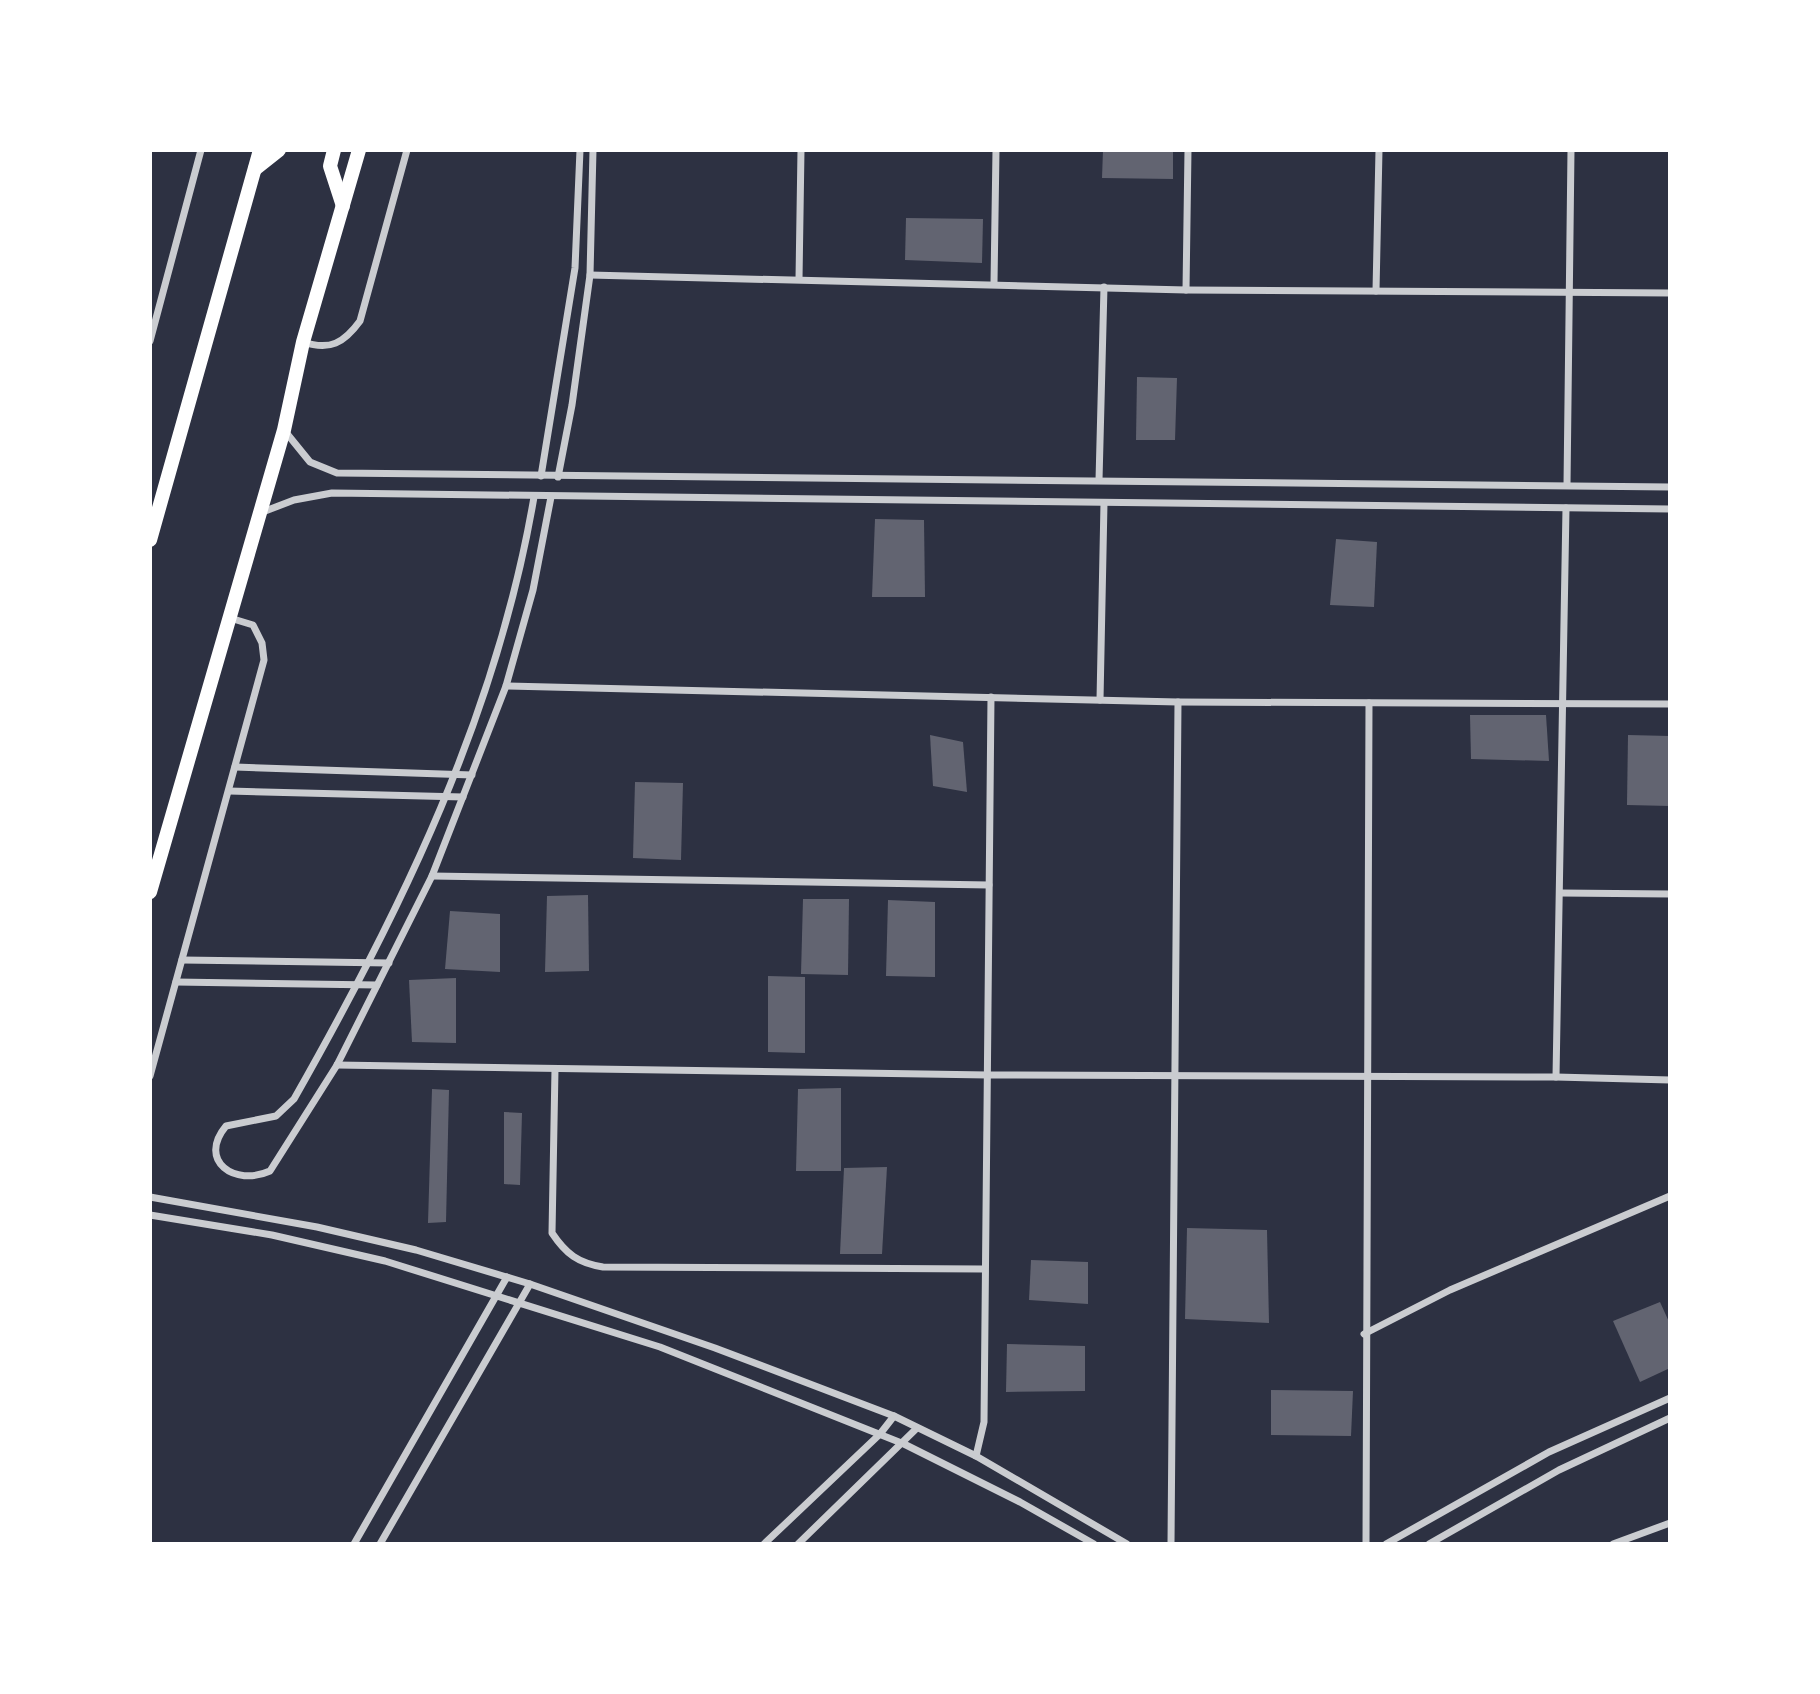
<svg xmlns="http://www.w3.org/2000/svg" width="1820" height="1694" font-family="'Sofia Sans Condensed',sans-serif">
  <style>
    .building { fill: #626471 }
    .lines { fill: none; stroke-linecap: round; stroke-linejoin: round }
    .minor { stroke: #caccd0; stroke-width: 7 }
    .secondary { stroke: #fff; stroke-width: 14 }
  </style>
  <rect width="100%" height="100%" fill="#2d3142"/>
  <g class="building">
    <polygon points="1103,150 1173,150 1173,179 1102,178"/>
    <polygon points="906,218 983,219 982,263 905,260"/>
    <polygon points="1137,377 1177,378 1175,440 1136,440"/>
    <polygon points="875,519 924,520 925,597 872,597"/>
    <polygon points="1336,539 1377,542 1374,607 1330,605"/>
    <polygon points="1470,715 1546,715 1549,761 1471,759"/>
    <polygon points="930,735 963,742 967,792 933,786"/>
    <polygon points="1628,735 1670,736 1670,806 1627,805"/>
    <polygon points="635,782 683,783 681,860 633,858"/>
    <polygon points="588,895 589,971 545,972 547,896"/>
    <polygon points="803,899 849,899 848,975 801,974"/>
    <polygon points="888,900 935,902 935,977 886,976"/>
    <polygon points="450,911 500,914 500,972 445,969"/>
    <polygon points="768,976 805,977 805,1053 768,1052"/>
    <polygon points="456,978 456,1043 412,1042 409,980"/>
    <polygon points="841,1088 841,1171 796,1171 798,1089"/>
    <polygon points="432,1089 449,1090 446,1222 428,1223"/>
    <polygon points="504,1112 522,1113 520,1185 504,1184"/>
    <polygon points="887,1167 882,1254 840,1254 844,1168"/>
    <polygon points="1187,1228 1267,1230 1269,1323 1185,1319"/>
    <polygon points="1031,1260 1088,1262 1088,1304 1029,1300"/>
    <polygon points="1660,1302 1670,1324 1670,1368 1640,1382 1613,1321"/>
    <polygon points="1007,1344 1085,1346 1085,1391 1006,1392"/>
    <polygon points="1271,1390 1353,1391 1351,1436 1271,1435"/>
  </g>
  <g class="lines">
    <g class="minor">
      <polyline points="590,275 1186,290 1188,150"/>
      <polyline points="799,279 801,150"/>
      <polyline points="994,283 996,150"/>
      <polyline points="1186,290 1670,293"/>
      <polyline points="1376,291 1379,150"/>
      <polyline points="150,341 201,150"/>
      <path d="M303 342C330 351 344 343 360 321L407 150"/>
      <polyline points="284,430 310,462 337,473 1670,487"/>
      <polyline points="541,476 575,268 580,150"/>
      <polyline points="558,477 572,405 590,275 593,150"/>
      <polyline points="1099,480 1104,287"/>
      <polyline points="1567,485 1571,150"/>
      <path d="M534 497C497 714 402 909 294 1099L276 1116 226 1126C197 1161 235 1187 270 1171L337 1065 432 876 506 686 533 590 551 497"/>
      <polyline points="260,513 294,500 332,493 1670,509"/>
      <polyline points="506,686 1178,702 1670,704"/>
      <polyline points="1100,700 1104,503"/>
      <polyline points="235,767 472,775"/>
      <polyline points="229,791 463,797"/>
      <polyline points="432,876 989,885"/>
      <polyline points="1560,893 1670,894"/>
      <polyline points="182,960 389,963"/>
      <polyline points="176,982 377,985"/>
      <polyline points="337,1065 988,1075 1556,1077 1566,508"/>
      <path d="M555 1069 552 1233C566 1254 578 1263 603 1267L983 1269"/>
      <polyline points="150,1076 264,660 262,643 253,625 230,618"/>
      <polyline points="1556,1077 1670,1080"/>
      <polyline points="150,1197 317,1227 416,1250 530,1284 715,1348 894,1416 976,1456 1127,1544"/>
      <polyline points="150,1215 272,1235 385,1261 660,1347 904,1444 1020,1502 1094,1544"/>
      <polyline points="1364,1334 1450,1290 1670,1196"/>
      <polyline points="976,1456 984,1422 991,697"/>
      <polyline points="354,1544 507,1277"/>
      <polyline points="380,1544 530,1284"/>
      <polyline points="764,1544 880,1434 894,1416"/>
      <polyline points="798,1544 917,1428"/>
      <polyline points="1171,1544 1178,702"/>
      <polyline points="1366,1544 1369,703"/>
      <polyline points="1386,1544 1549,1452 1670,1398"/>
      <polyline points="1429,1544 1559,1470 1670,1418"/>
      <polyline points="1613,1544 1670,1523"/>
    </g>
    <g class="secondary">
      <polyline points="334,150 330,166 343,206"/>
      <polyline points="255,169 279,150"/>
      <polyline points="150,540 260,150"/>
      <polyline points="150,892 284,430 303,342 359,150"/>
    </g>
  </g>
  <rect width="1820" height="1694" fill="none" stroke="#ffffff" stroke-width="304"/>
</svg>
